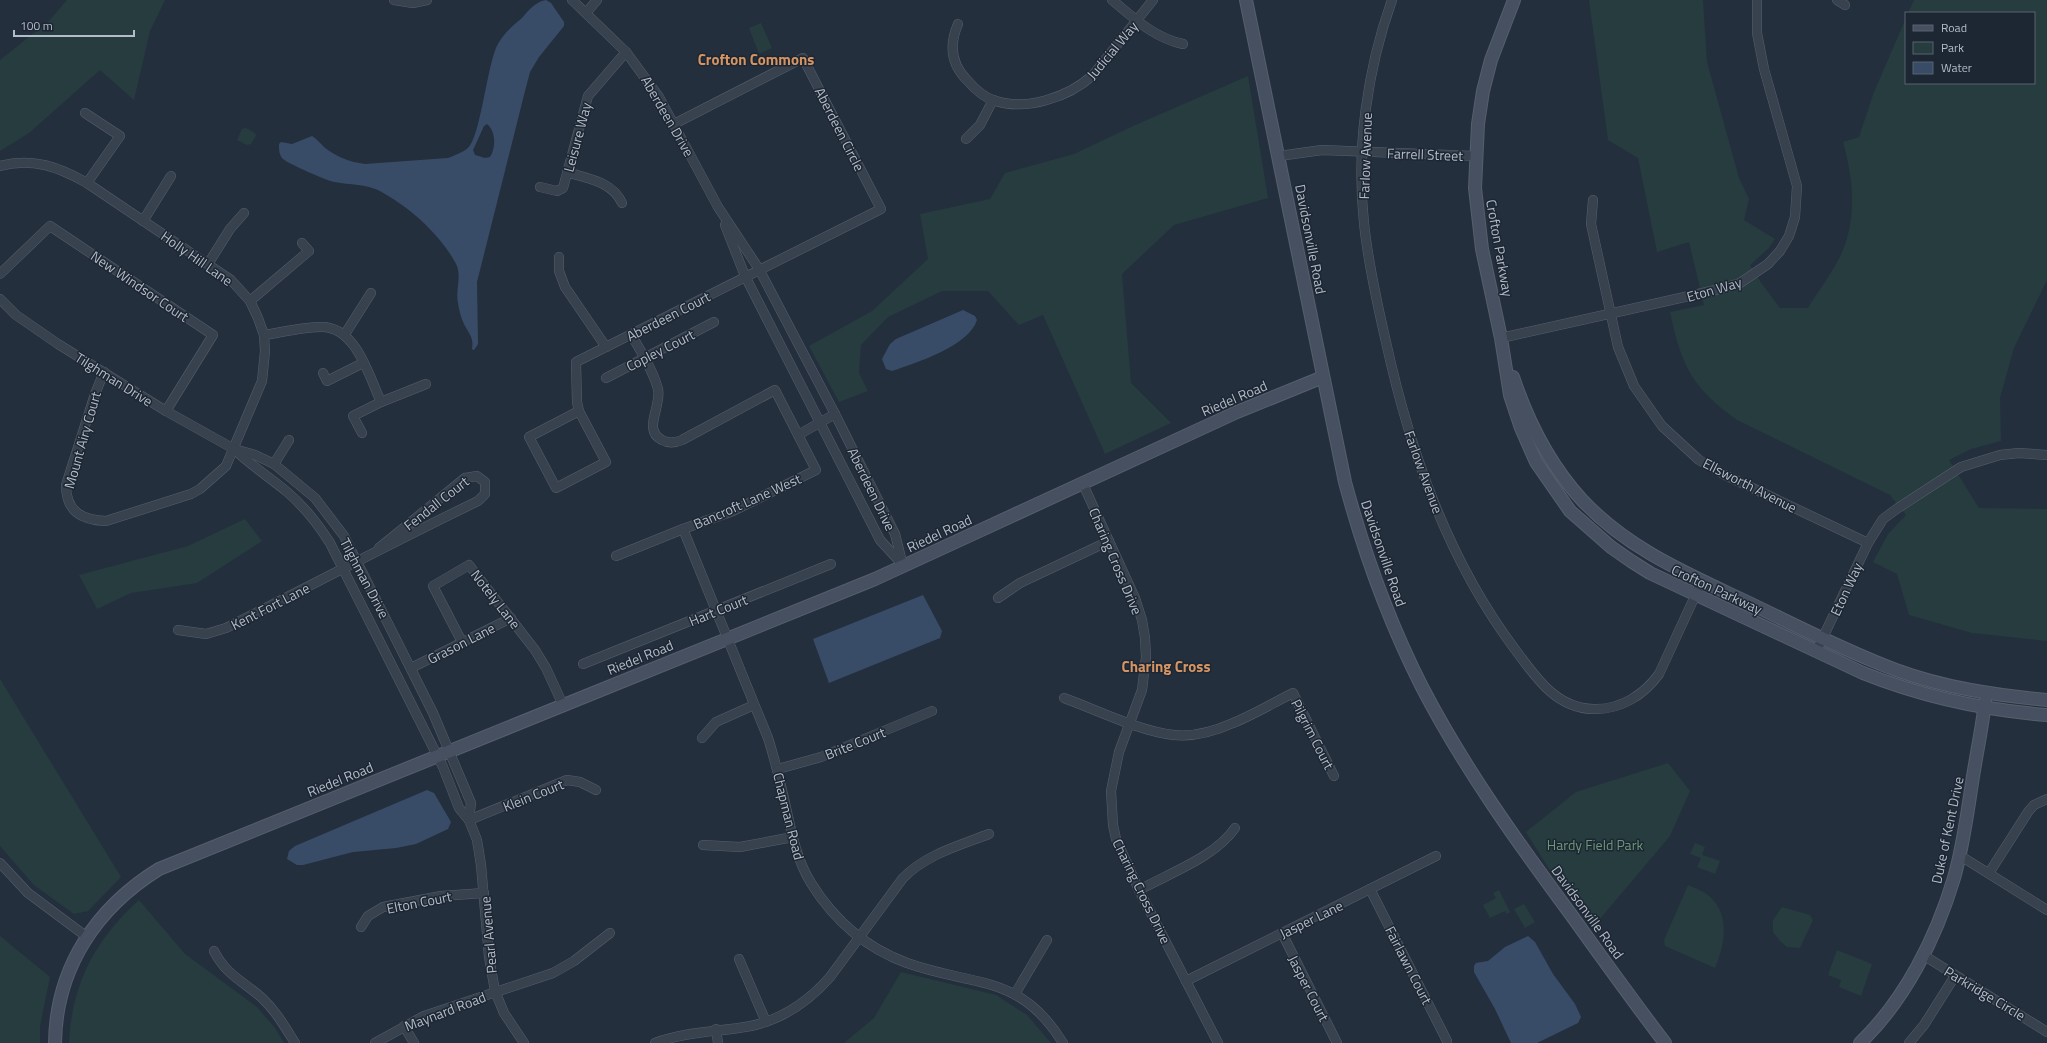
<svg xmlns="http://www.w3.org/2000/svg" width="2047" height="1043" font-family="'Titillium Web',sans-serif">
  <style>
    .green { fill: #263c3f }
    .water { fill: #394c67; fill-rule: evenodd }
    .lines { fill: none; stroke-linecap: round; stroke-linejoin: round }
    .street-casing { stroke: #565f6c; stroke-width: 10 }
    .secondary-casing { stroke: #565f6c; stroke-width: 14 }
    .street { stroke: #38414e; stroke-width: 9 }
    .secondary { stroke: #465061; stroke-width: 12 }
    .labels { text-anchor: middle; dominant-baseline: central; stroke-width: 3; stroke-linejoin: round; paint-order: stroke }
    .street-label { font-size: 14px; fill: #b4bcc9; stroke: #1d2633 }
    .park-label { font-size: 14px; fill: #6b9a76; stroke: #1d2633 }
    .neighbourhood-label { font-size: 15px; font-weight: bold; fill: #d59563; stroke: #1d2633 }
  </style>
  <rect width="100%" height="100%" fill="#242f3e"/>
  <g class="green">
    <polygon points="67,0 165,0 150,31 134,100 100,70 29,133 0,151 0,60 49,21"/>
    <path d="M1589 0H1703L1707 62 1739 178 1749 199 1744 220 1775 239 1769 248 1750 265 1762 284 1780 308H1808C1819 290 1835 269 1843 250 1857 214 1853 178 1843 142L1859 137 1874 92 1906 18V83H2034V13H1908L1914 0H2047V280L2014 348 2000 398 2001 441 1971 449 1949 460 1979 508 2047 509V641L1972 633 1909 615 1897 574 1873 562 1888 534 1906 515 1890 495 1737 420C1692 388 1681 365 1670 312L1704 305 1689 242 1657 252 1638 158 1608 140Z"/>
    <polygon points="761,23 772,48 759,54 749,28"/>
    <polygon points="1248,76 1268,198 1174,225 1122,274 1131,383 1171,423 1105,454 1043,315 1019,325 988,291 942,291 888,317 861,345 859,373 868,391 839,402 809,346 872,311 928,259 920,214 990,199 1005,173 1074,154 1133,126"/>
    <polygon points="246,128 255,133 256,136 251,144 247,145 237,140 242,129"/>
    <polygon points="245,519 262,541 197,583 131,593 97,609 79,575 188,546"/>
    <polygon points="0,679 121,877 88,911 74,914 34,885 0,846"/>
    <polygon points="1668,763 1690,791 1670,836 1599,920 1581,907 1559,885 1526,832 1576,792"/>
    <polygon points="1695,843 1705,847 1702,855 1720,861 1715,874 1697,867 1701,858 1690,854"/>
    <path d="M1688 885C1695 888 1703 891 1708 895 1731 914 1725 945 1715 968L1665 946 1664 940Z"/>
    <polygon points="1499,890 1510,912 1507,914 1505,911 1490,918 1483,905 1496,898 1493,893"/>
    <path d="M139 900 185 954 257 1007 275 1028 284 1043H69C72 983 95 940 139 900Z"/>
    <polygon points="1524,904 1535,922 1525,928 1514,909"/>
    <polygon points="1782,907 1810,915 1813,920 1800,948 1787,947 1780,941 1773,932 1773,920"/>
    <polygon points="0,936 50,977 40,1026 40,1043 0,1043"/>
    <polygon points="1837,950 1872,964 1861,996 1839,987 1841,980 1828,975"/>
    <polygon points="901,972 996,995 1027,1015 1051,1043 844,1043 874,1018"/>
  </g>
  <g class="water">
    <path d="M546 0 551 3 564 22V26L539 57 530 72 525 91 477 282 478 344 474 350 472 349C474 337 469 334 464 324 461 318 459 310 458 303 455 289 463 275 455 262 439 233 409 207 380 191 366 184 350 185 335 182 327 181 289 164 283 159 279 155 279 150 279 144L281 142 292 144 312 136C317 139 320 143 324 147 336 157 350 162 365 164L448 158C455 155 462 153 468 148 480 137 487 69 496 48 501 36 512 26 522 18 529 10 535 2 546 0ZM487 124C496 131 496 148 490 157L485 158 475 155 473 150 484 126Z"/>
    <path d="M963 310 975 316 977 320C969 346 916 363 892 371L886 369 882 359 890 344 896 339Z"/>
    <polygon points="923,595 942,631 940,638 829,683 813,639"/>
    <polygon points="427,790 434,793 451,822 448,829 416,844 396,848 353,852 303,865 297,865 287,859 289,851 295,846"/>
    <polygon points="1528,936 1535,942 1553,974 1575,1004 1581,1017 1578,1023 1537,1043 1511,1043 1495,1009 1474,972 1474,966 1476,963 1488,961 1505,947"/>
  </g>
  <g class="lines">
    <defs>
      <g id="street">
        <polyline points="394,0 413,3 427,0"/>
        <polyline points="572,0 626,52 659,97 718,207 759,269 835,414 895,534 903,566"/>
        <path d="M1112 0C1134 18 1154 38 1183 44"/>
        <path d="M1392 0C1367 70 1356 149 1364 223 1368 263 1377 303 1386 342 1410 451 1447 558 1514 648 1535 676 1555 708 1593 709 1620 710 1644 695 1659 674L1702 581"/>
        <polyline points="1837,0 1845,5"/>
        <polyline points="586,13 597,0"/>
        <path d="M958 24C949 45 951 64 967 80 974 88 983 97 993 100 1025 112 1069 97 1093 75L1153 0"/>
        <polyline points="85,113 120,136 87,183"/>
        <polyline points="966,139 980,125 993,100"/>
        <polyline points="1279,156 1322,150 1475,156"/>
        <path d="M0 166C32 157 59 167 87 183L231 280 250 301 258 318 264 335 265 351 262 381 226 466 200 489 191 494 106 521C82 520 66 512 66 485L95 394 104 372"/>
        <path d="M567 172C588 179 612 181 622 203"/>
        <polyline points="540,187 557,191 563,188 588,96 626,52"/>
        <polyline points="1593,200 1591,224 1618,347 1634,386 1662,426 1699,460 1725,475 1868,543"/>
        <polyline points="143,221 171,176"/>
        <polyline points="725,225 745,276 880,540 903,565"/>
        <polyline points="559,257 559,271 565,287 606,347"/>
        <polyline points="208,264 230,229 244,213"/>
        <polyline points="0,274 50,226 213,335 166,411"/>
        <polyline points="0,299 16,315 58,344 166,411 234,449 255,455 274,464 315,498 344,536 433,713 471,803 469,820"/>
        <polyline points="250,301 309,251 302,243"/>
        <polyline points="345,334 371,293"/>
        <path d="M631 334C641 352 653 370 658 389 662 406 642 430 662 440 669 444 675 443 682 440L775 390 816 470 733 511 683 529 768 738C775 760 780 781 785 803 791 830 796 859 811 883 834 920 866 948 907 963 974 987 1020 973 1063 1043"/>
        <path d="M264 335C283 332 303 327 322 327 356 327 369 376 381 402"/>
        <polyline points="1501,338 1716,290 1740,283 1768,264 1780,251 1789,236 1795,217 1797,186 1764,69 1757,33 1757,0"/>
        <polyline points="323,373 327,381 363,363"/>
        <polyline points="606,378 714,322"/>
        <polyline points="579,411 529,437 556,488 606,462 579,411 577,402 576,362 881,209 803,58 674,124"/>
        <polyline points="362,433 353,416 381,402 426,384"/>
        <polyline points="798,435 835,414"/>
        <path d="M235 450C251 465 269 477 286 491 304 506 318 524 330 543L443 767 459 808 469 820 477 840 481 865 489 957 495 991 504 1013 524 1043"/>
        <polyline points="274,464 289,440"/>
        <polyline points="1082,482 1135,598 1142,620 1145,638 1146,657 1142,690 1119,752 1111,791 1113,825 1116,839 1139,890 1218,1043"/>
        <polyline points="616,556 683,529"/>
        <polyline points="998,598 1020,583 1109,541"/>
        <path d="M178 630 206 634 226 628C310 586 393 542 478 501L485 494V482L477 476 465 478 379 548"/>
        <polyline points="462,642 433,586 469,565 535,650 546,668 563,705"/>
        <polyline points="1816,652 1868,543 1883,519 1898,508 1961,467 2000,455 2019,453 2047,455"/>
        <polyline points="583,664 831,564"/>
        <polyline points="411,668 511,618"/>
        <path d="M1064 698C1097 710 1139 731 1174 735 1193 737 1215 731 1233 723 1253 715 1273 703 1293 693L1334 776"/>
        <polyline points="702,738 716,722 754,705"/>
        <polyline points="778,769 821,757 932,711"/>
        <polyline points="469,820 567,780 580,782 596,790"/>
        <polyline points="703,845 740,847 793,837"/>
        <polyline points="1959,855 2047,910"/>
        <polyline points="0,863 28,893 87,937"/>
        <polyline points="1989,873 2028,812 2034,805 2047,799"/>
        <polyline points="1370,889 1447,1041"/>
        <path d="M1139 890C1170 873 1215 857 1235 828"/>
        <polyline points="361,927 368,916 383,907 441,896 484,893"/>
        <polyline points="1282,933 1337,1043"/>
        <path d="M214 951C226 975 243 981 262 998 276 1011 285 1027 295 1043"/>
        <polyline points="1923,955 2047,1032"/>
        <polyline points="739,959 766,1022"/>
        <polyline points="1186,981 1436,856"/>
        <polyline points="1015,994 1047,940"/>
        <polyline points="404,1026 414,1043"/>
        <polyline points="716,1029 718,1043"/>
        <polyline points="375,1043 424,1016 553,973 574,961 610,933"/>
        <path d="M655 1043C687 1031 719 1032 751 1026 783 1019 809 1001 830 977L903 878C927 854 958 846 989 834"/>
        <polyline points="1909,1043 1924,1025 1955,976"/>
      </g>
      <g id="secondary">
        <path d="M1246 0 1345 482C1364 553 1389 622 1422 687 1464 768 1518 843 1572 916 1603 959 1633 1001 1665 1043"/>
        <path d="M1514 0 1491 60 1483 91 1478 124 1475 188 1482 249 1501 338 1510 395 1521 428 1536 462 1570 511 1611 547 1631 561 1650 573 1863 673C1923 697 1983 710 2047 715"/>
        <path d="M1513 377C1528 422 1550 465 1582 500 1629 550 1688 574 1749 603 1797 626 1845 651 1896 670 1945 688 1995 695 2047 700"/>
        <path d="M55 1043C56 968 96 908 159 869L875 579 1237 412 1323 377"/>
        <path d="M1860 1043C1905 1000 1936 938 1954 878 1963 847 1967 815 1972 783 1976 756 1982 729 1985 702"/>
      </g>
    </defs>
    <use href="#street" class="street-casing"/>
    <use href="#secondary" class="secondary-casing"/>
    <use href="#street" class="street"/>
    <use href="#secondary" class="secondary"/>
  </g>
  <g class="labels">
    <g class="street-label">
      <text transform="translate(1112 50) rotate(-50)">Judicial Way</text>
      <text transform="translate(668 116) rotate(60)">Aberdeen Drive</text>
      <text transform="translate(840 129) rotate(63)">Aberdeen Circle</text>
      <text transform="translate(577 137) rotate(-75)">Leisure Way</text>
      <text transform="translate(1425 154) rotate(2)">Farrell Street</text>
      <text transform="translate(1365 156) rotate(-88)">Farlow Avenue</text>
      <text transform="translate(1311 239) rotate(79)">Davidsonville Road</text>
      <text transform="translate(1500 248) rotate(80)">Crofton Parkway</text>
      <text transform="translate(197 258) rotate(35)">Holly Hill Lane</text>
      <text transform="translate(140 286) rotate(34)">New Windsor Court</text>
      <text transform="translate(1714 289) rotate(-16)">Eton Way</text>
      <text transform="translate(668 316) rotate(-27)">Aberdeen Court</text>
      <text transform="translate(660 350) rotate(-27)">Copley Court</text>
      <text transform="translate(114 379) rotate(32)">Tilghman Drive</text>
      <text transform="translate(1234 398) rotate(-23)">Riedel Road</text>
      <text transform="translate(82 440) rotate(-74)">Mount Airy Court</text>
      <text transform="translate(1424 472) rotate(70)">Farlow Avenue</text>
      <text transform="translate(1750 485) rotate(27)">Ellsworth Avenue</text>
      <text transform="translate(872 489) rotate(64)">Aberdeen Drive</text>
      <text transform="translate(747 501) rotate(-24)">Bancroft Lane West</text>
      <text transform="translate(436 503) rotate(-38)">Fendall Court</text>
      <text transform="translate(939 533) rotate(-25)">Riedel Road</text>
      <text transform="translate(1384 553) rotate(71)">Davidsonville Road</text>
      <text transform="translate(1116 561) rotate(67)">Charing Cross Drive</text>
      <text transform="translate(365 578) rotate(62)">Tilghman Drive</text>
      <text transform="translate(1717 589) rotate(25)">Crofton Parkway</text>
      <text transform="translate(1846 589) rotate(-65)">Eton Way</text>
      <text transform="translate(496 599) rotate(52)">Notely Lane</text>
      <text transform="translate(270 606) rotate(-27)">Kent Fort Lane</text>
      <text transform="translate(718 610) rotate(-22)">Hart Court</text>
      <text transform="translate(461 643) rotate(-27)">Grason Lane</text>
      <text transform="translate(640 657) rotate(-22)">Riedel Road</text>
      <text transform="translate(1313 734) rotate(63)">Pilgrim Court</text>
      <text transform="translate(855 743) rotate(-22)">Brite Court</text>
      <text transform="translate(340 779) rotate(-22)">Riedel Road</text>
      <text transform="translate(533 795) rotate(-22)">Klein Court</text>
      <text transform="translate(789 816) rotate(76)">Chapman Road</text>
      <text transform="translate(1947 830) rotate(-78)">Duke of Kent Drive</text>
      <text transform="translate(1142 891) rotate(64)">Charing Cross Drive</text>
      <text transform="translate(419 902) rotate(-11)">Elton Court</text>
      <text transform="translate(1588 912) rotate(54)">Davidsonville Road</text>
      <text transform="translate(1311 919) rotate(-26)">Jasper Lane</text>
      <text transform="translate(488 935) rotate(-95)">Pearl Avenue</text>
      <text transform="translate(1409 965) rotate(63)">Fairlawn Court</text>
      <text transform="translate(1309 988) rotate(63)">Jasper Court</text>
      <text transform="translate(1985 993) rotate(31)">Parkridge Circle</text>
      <text transform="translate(445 1011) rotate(-21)">Maynard Road</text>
    </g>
    <g class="park-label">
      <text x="1595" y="844">Hardy Field Park</text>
    </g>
    <g class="neighbourhood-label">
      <text x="756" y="59">Crofton Commons</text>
      <text x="1166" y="666">Charing Cross</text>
    </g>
  </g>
  <rect x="1905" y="12" width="130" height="72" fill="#1d2633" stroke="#59626f"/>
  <rect x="1913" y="25" width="20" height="6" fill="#465061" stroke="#59626f"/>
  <text x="1941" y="32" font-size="12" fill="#b4bcc9">Road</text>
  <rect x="1913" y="42" width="20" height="12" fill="#263c3f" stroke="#59626f"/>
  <text x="1941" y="52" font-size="12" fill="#b4bcc9">Park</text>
  <rect x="1913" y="62" width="20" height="12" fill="#394c67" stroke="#59626f"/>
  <text x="1941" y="72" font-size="12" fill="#b4bcc9">Water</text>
  <path d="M14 30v6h120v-6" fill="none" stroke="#b4bcc9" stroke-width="2"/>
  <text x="20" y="30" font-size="12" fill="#b4bcc9" stroke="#1d2633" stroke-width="3" paint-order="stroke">100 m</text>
</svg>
